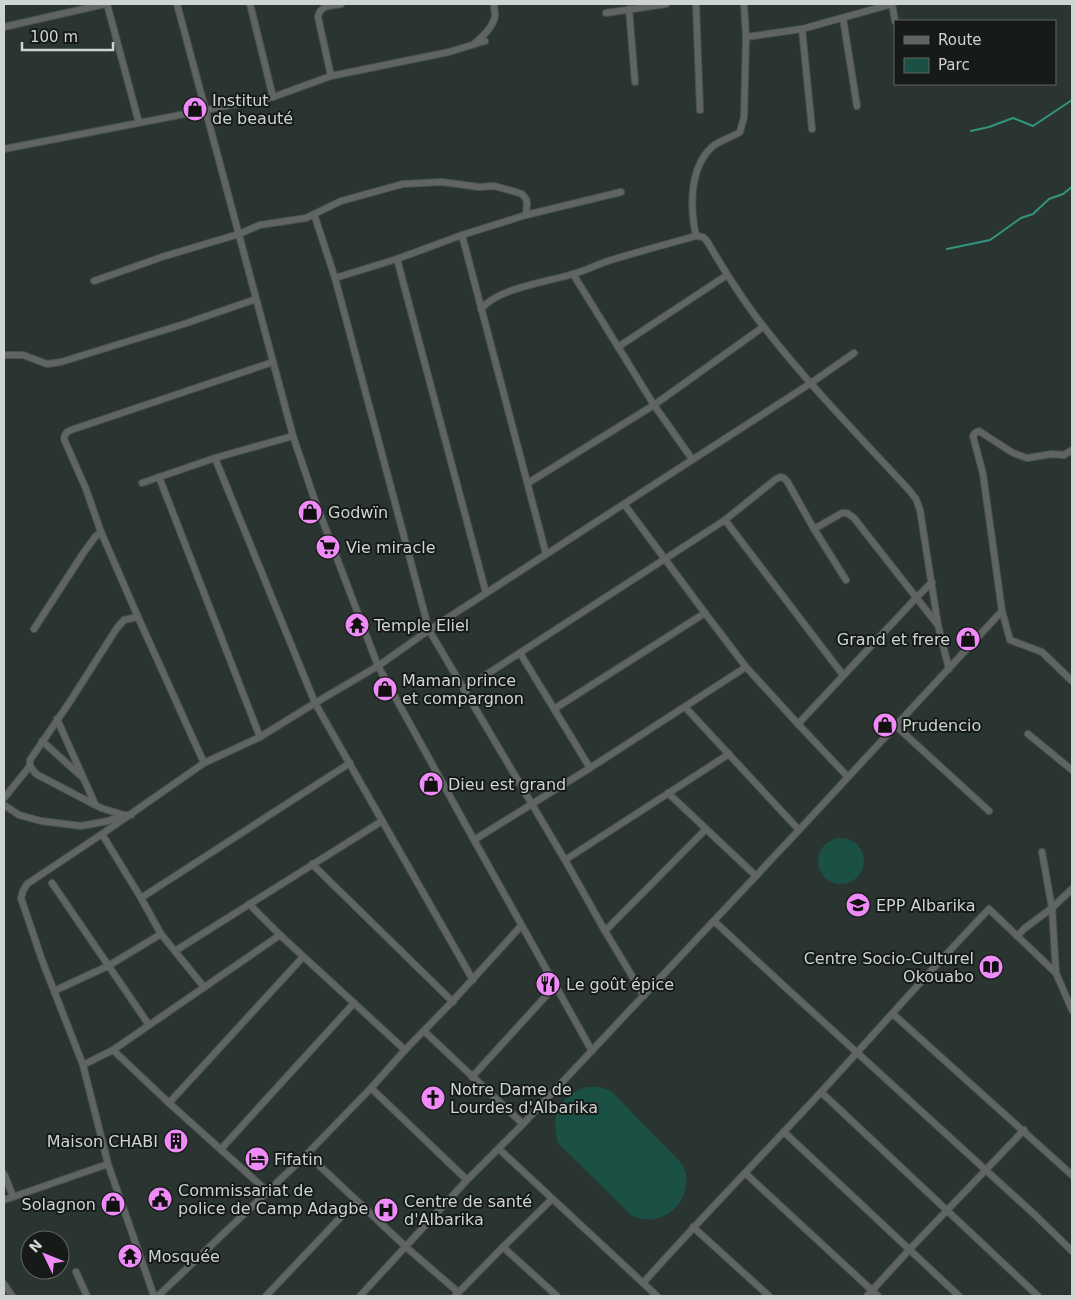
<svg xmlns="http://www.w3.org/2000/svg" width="1076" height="1300" font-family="'DejaVu Sans',sans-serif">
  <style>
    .green { fill: #1b5044 }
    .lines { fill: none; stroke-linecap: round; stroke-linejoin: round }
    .stream { stroke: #34957e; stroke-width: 2 }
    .minor-casing { stroke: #48524e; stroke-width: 8 }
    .minor { stroke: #606564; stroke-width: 6 }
    .labels { text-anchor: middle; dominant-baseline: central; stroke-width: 4; stroke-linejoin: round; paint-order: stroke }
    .poi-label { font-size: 16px; fill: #ced4d2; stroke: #161b19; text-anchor: start }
  </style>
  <rect width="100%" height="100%" fill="#2a3531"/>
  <g class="green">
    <circle cx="841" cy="861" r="23"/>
    <path d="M587 1087H599L611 1091 682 1164C684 1167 685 1171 686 1175 689 1195 675 1215 655 1219 647 1221 639 1218 632 1216L558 1143C550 1114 559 1096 587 1087Z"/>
  </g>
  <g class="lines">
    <g class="stream">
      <polyline points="971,131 989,127 1013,118 1033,126 1072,100"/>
      <polyline points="947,249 990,240 1021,218 1033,214 1049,199 1063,194 1072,187"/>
    </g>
    <defs>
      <g id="minor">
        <polyline points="107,4 139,123"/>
        <polyline points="177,4 293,436 314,498 378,666 474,840 592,1051"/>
        <polyline points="250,4 273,97"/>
        <polyline points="696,4 700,110"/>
        <polyline points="892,4 895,21"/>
        <polyline points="629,9 635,82"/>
        <polyline points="606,13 666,4"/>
        <polyline points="843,18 857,106"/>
        <polyline points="4,27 105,4"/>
        <polyline points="802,29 812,129"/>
        <polyline points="746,37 802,29 892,4"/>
        <path d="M475 43C483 36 493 27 495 16 495 13 494 8 494 4"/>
        <path d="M331 76 318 17C320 5 331 6 341 4"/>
        <polyline points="4,149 273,97 331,76 449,52 485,41"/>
        <polyline points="314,214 335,278 429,630 565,860 605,931 644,996"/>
        <polyline points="462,235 546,554"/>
        <path d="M696 236C690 208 689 168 712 147 720 140 731 138 740 132L744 117 746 37 744 4"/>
        <polyline points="397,259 486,593"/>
        <polyline points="573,274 654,405 692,459"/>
        <polyline points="335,278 397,259 462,235 526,215 621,192"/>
        <polyline points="94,281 165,256 239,234 260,225 306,218 341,201 403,184 442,182 479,187 494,186 516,192 522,194 526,199 527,204 526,215"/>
        <path d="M481 309C498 288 547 282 573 274 585 271 596 265 608 261 637 252 667 244 696 236L703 237 707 241C724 270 742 300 764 327 808 384 860 437 909 490L916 499 920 510 938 625 949 669"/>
        <polyline points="618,347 727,275"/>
        <polyline points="4,355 23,355 47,364 61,362 184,324 256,299"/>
        <polyline points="1072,450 1064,455 1052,454 1027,458 1013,453 979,431 975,433 973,436 983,474 1002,611 1010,640 1042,652 1072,681"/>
        <polyline points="215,458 315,703 473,980"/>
        <polyline points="159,477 260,737"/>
        <polyline points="142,483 215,458 293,436"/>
        <polyline points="528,483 654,405 763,327"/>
        <polyline points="624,504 705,613 746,667 798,724 848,777"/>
        <polyline points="725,520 843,675"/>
        <polyline points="814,529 842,513 847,513 854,518 937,624"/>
        <polyline points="34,629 84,552 95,537 101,532"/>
        <polyline points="520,653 590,768 746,667"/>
        <polyline points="464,689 725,520 776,479 781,477 784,478 787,481 814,529 846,580"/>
        <polyline points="685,707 799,830"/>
        <polyline points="554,709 705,613"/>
        <polyline points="57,719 95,804"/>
        <polyline points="798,724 916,598 932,582"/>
        <polyline points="896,726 989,811"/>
        <polyline points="1028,734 1072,770"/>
        <polyline points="42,741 81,776"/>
        <path d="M204 763 138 617 101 532 86 489 64 439C65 432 68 431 74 429L273 362"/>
        <polyline points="668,793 756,876"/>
        <polyline points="4,798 30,766"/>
        <polyline points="4,805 19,815 41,821 81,826 108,821 124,815"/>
        <polyline points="131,815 124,815 101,808 36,774 30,766 30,760 69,703 117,628 124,620 138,617"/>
        <polyline points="474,840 590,768"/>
        <polyline points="1042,852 1052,908 1056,973 1072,1010"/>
        <polyline points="565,860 729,754"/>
        <polyline points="312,864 453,1002"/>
        <polyline points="52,883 149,1025"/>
        <polyline points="141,898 350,763"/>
        <polyline points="249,904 280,935 405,1050"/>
        <polyline points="714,921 784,986 1035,1215 1072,1251"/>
        <polyline points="605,931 706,829"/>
        <polyline points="1017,936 1025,928 1052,908 1072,889"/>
        <polyline points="175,951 382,821"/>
        <polyline points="204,987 161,934 141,898 102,834 204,763 260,737 315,703 378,666 429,630 811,383 854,353"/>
        <polyline points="54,991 108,966 161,934"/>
        <polyline points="893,1014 1072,1175"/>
        <polyline points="424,1031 523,1124"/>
        <polyline points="83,1065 42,960 21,898 23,891 27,884 102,834"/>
        <polyline points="472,1077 555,986"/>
        <polyline points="371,1088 467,1180"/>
        <polyline points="821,1092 1038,1296"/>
        <polyline points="169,1103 303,957"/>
        <polyline points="784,1132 959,1296"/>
        <polyline points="221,1149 354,1003"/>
        <polyline points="499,1149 657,1296"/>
        <polyline points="307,1154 406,1247 458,1292"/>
        <polyline points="108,1164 83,1065 113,1050"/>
        <polyline points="745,1173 878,1296"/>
        <polyline points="4,1174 13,1196"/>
        <polyline points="267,1191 169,1103 113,1050 280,935"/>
        <polyline points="4,1200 108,1164 154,1296"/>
        <polyline points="693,1227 769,1296"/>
        <polyline points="503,1247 557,1296"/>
        <polyline points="76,1272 87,1296"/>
        <path d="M643 1283C701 1218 762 1156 822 1091 877 1031 932 968 989 909L1056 973"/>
        <polyline points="4,1284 12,1296"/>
        <polyline points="158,1296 307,1154 371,1088 405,1050 450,1004 521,926"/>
        <polyline points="266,1296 356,1201"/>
        <polyline points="360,1296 467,1180 523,1124 799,830 1002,611"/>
        <polyline points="455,1296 503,1247 552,1199"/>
        <polyline points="867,1296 909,1250 1024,1130"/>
      </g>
    </defs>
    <use href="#minor" class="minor-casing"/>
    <use href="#minor" class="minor"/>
  </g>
  <defs>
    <symbol id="shop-disc" viewBox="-11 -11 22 22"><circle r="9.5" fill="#ef8bf7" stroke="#161b19"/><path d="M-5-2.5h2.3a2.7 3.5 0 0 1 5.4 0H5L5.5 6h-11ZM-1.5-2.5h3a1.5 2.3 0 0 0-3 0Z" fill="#111"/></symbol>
    <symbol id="supermarket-disc" viewBox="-11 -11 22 22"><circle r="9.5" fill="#ef8bf7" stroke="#161b19"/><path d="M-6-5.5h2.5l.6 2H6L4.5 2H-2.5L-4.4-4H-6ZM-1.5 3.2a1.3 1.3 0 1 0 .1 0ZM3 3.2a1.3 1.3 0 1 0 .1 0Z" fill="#111"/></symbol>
    <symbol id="temple-disc" viewBox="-11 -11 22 22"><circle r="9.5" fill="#ef8bf7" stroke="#161b19"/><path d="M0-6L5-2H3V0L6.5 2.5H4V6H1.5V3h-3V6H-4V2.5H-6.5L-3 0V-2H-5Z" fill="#111"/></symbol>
    <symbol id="school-disc" viewBox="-11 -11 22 22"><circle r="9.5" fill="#ef8bf7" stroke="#161b19"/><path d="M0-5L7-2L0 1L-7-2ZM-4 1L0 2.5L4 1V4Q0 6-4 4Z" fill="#111"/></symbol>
    <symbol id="library-disc" viewBox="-11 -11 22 22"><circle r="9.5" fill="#ef8bf7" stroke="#161b19"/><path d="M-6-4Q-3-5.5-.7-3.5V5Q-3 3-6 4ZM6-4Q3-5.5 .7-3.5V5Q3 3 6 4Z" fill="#111"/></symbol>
    <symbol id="restaurant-disc" viewBox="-11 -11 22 22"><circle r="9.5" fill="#ef8bf7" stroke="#161b19"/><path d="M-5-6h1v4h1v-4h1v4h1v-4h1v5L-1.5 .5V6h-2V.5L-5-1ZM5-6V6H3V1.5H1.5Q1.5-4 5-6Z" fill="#111"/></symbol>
    <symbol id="church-disc" viewBox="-11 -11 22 22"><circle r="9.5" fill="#ef8bf7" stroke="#161b19"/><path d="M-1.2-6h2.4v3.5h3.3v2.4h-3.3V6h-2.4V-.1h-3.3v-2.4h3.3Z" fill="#111"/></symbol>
    <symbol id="building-disc" viewBox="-11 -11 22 22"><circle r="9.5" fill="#ef8bf7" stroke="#161b19"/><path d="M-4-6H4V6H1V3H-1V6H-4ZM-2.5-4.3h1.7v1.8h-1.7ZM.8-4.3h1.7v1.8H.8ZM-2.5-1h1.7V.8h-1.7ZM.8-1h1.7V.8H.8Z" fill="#111"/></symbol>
    <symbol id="hotel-disc" viewBox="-11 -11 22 22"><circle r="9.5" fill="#ef8bf7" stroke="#161b19"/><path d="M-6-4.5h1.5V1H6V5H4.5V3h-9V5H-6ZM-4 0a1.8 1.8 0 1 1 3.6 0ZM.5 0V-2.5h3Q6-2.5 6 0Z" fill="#111"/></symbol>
    <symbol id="civic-disc" viewBox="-11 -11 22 22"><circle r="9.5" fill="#ef8bf7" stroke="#161b19"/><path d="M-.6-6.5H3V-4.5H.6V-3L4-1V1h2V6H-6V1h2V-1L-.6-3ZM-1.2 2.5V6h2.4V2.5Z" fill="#111"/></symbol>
    <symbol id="hospital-disc" viewBox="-11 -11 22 22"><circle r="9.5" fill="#ef8bf7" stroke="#161b19"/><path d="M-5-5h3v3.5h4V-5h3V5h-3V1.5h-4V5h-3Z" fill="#111"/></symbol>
  </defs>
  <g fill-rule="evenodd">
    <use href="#shop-disc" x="181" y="95" width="28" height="28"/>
    <use href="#shop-disc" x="296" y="498" width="28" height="28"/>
    <use href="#supermarket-disc" x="314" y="533" width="28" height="28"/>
    <use href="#temple-disc" x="343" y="611" width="28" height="28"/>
    <use href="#shop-disc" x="954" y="625" width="28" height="28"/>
    <use href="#shop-disc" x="371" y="675" width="28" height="28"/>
    <use href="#shop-disc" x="871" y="711" width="28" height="28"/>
    <use href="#shop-disc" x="417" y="770" width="28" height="28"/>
    <use href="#school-disc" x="844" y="891" width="28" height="28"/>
    <use href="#library-disc" x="977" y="953" width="28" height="28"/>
    <use href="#restaurant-disc" x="534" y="970" width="28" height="28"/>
    <use href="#church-disc" x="419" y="1084" width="28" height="28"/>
    <use href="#building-disc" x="162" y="1127" width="28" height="28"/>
    <use href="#hotel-disc" x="243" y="1145" width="28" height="28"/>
    <use href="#civic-disc" x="146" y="1185" width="28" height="28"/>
    <use href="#shop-disc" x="99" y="1190" width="28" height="28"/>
    <use href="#hospital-disc" x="372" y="1196" width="28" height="28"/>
    <use href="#temple-disc" x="116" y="1242" width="28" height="28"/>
  </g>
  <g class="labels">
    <g class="poi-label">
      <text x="212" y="100">Institut<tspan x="212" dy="18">de beauté</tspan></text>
      <text x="328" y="512">Godwïn</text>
      <text x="346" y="547">Vie miracle</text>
      <text x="374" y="625">Temple Eliel</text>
      <text x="950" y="639" text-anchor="end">Grand et frere</text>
      <text x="402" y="680">Maman prince<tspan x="402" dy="18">et compargnon</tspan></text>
      <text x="902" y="725">Prudencio</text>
      <text x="448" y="784">Dieu est grand</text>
      <text x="876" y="905">EPP Albarika</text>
      <text x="974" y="958" text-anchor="end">Centre Socio-Culturel<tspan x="974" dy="18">Okouabo</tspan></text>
      <text x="566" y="984">Le goût épice</text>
      <text x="450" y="1089">Notre Dame de<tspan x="450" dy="18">Lourdes d'Albarika</tspan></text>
      <text x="158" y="1141" text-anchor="end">Maison CHABI</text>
      <text x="274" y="1159">Fifatin</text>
      <text x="178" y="1190">Commissariat de<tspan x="178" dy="18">police de Camp Adagbe</tspan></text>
      <text x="404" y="1201">Centre de santé<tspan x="404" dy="18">d'Albarika</tspan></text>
      <text x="96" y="1204" text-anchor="end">Solagnon</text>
      <text x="148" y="1256">Mosquée</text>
    </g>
  </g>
  <rect width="1076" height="1300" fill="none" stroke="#ced4d2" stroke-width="10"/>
  <rect x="894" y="20" width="162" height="65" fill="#161b19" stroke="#606563"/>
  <rect x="904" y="36" width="25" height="8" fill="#606564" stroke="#606563"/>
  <text x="938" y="45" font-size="15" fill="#ced4d2">Route</text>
  <rect x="904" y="58" width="25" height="15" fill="#1b5044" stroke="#606563"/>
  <text x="938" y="70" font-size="15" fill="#ced4d2">Parc</text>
  <g transform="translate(45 1255) rotate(313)"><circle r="24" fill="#161b19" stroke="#606563"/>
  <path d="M0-4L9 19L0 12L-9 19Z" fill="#ef8bf7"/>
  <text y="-8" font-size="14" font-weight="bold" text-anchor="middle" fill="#ced4d2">N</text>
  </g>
  <path d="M22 42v8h91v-8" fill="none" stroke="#ced4d2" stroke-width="2.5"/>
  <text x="30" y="42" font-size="15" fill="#ced4d2" stroke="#161b19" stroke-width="4" paint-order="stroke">100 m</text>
</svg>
